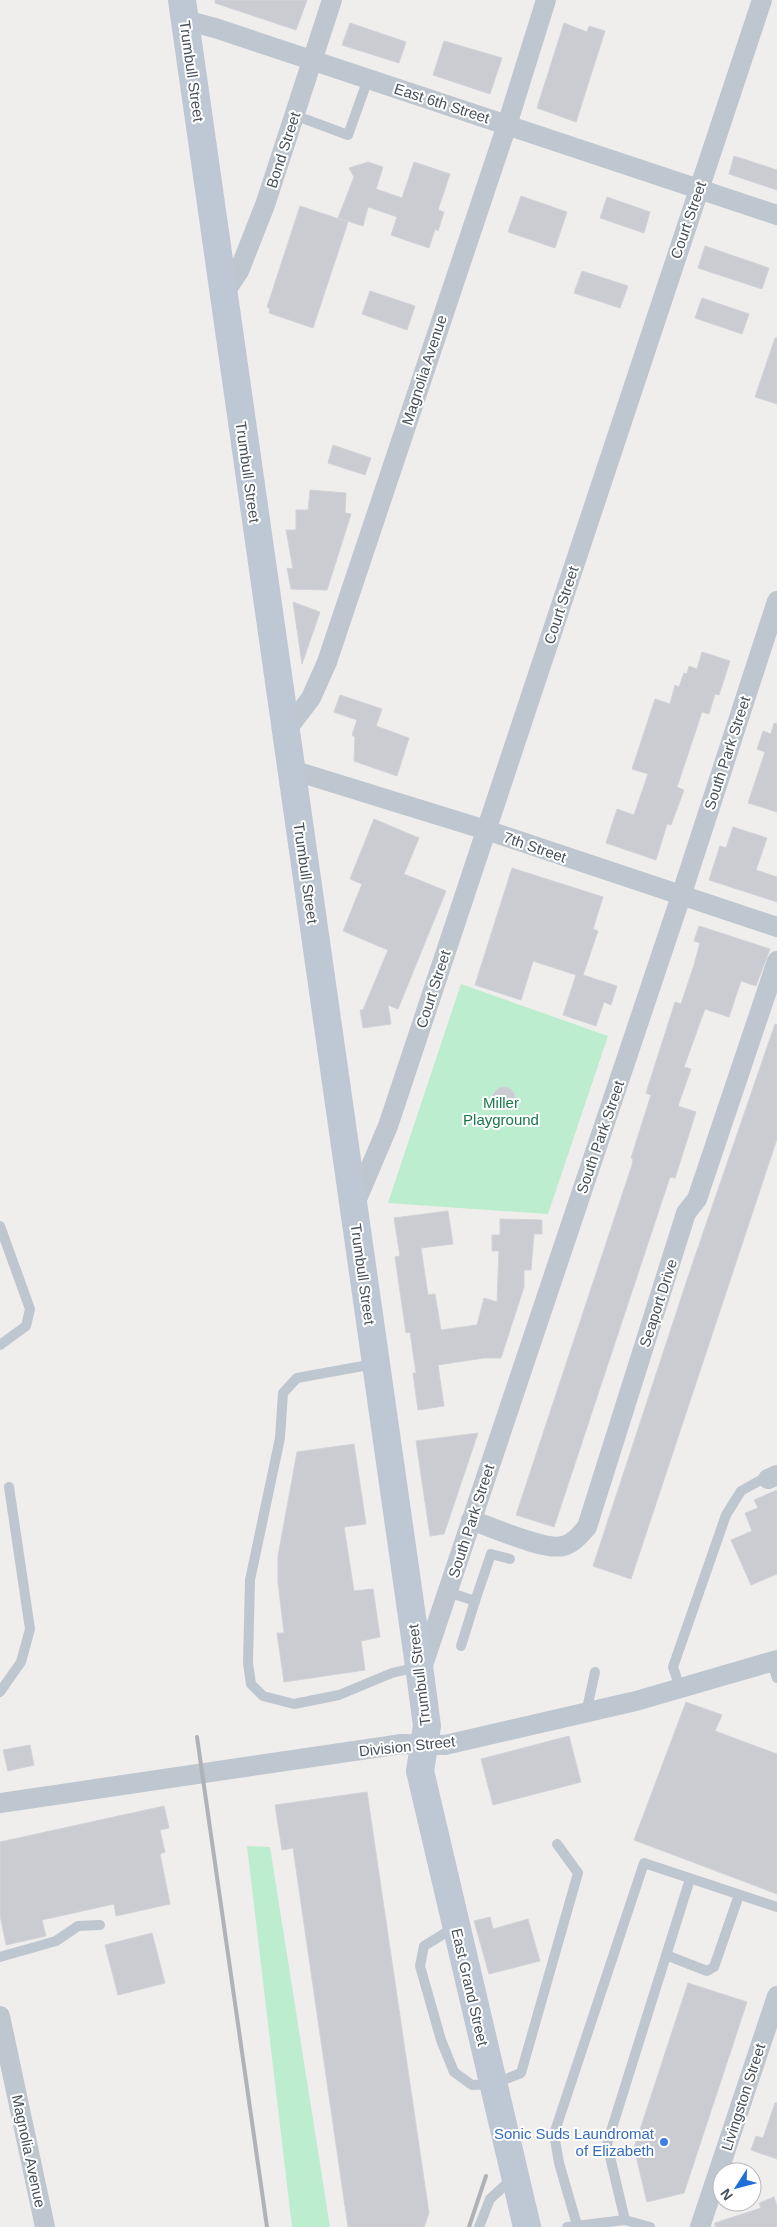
<svg xmlns="http://www.w3.org/2000/svg" width="777" height="2227" font-family="Helvetica,sans-serif">
  <style>
    .green { fill: #bcedcf }
    .building { fill: #caccd2; stroke: #d1d3d8 }
    .lines { fill: none; stroke-linecap: round; stroke-linejoin: round }
    .lane { stroke: #bec7cf; stroke-width: 10 }
    .street { stroke: #bec7cf; stroke-width: 20 }
    .secondary { stroke: #bec8d4; stroke-width: 28 }
    .rail { stroke: #afb2b7; stroke-width: 4 }
    .shop-dot { fill: #3f7fe0; stroke: #fff; stroke-width: 2 }
    .labels { text-anchor: middle; dominant-baseline: central; stroke-width: 4; stroke-linejoin: round; paint-order: stroke }
    .street-label { font-size: 15px; fill: #46505a; stroke: #fff }
    .park-label { font-size: 15px; fill: #19784a; stroke: #fff }
    .shop-label { font-size: 15px; fill: #366cbe; stroke: #fff; text-anchor: end }
  </style>
  <rect width="100%" height="100%" fill="#f0eded"/>
  <g class="green">
    <polygon points="461,984 608,1036 548,1214 388,1203"/>
    <polygon points="247,1846 270,1847 330,2227 292,2227"/>
  </g>
  <g class="building">
    <polygon points="215,0 307,0 296,30 215,3"/>
    <polygon points="350,23 406,42 399,63 342,45"/>
    <polygon points="564,23 587,32 589,26 605,31 576,122 537,108"/>
    <polygon points="444,41 502,58 490,94 433,75"/>
    <polygon points="734,156 777,170 777,190 729,174"/>
    <polygon points="368,162 383,167 376,189 402,198 414,162 450,174 438,210 444,212 438,231 435,229 429,248 391,235 397,217 368,207 363,226 338,218 354,177 349,168"/>
    <polygon points="521,196 567,212 555,248 508,232"/>
    <polygon points="607,197 650,212 644,233 600,218"/>
    <polygon points="300,206 348,222 313,328 269,313 270,309 267,307"/>
    <polygon points="705,246 769,268 762,289 698,268"/>
    <polygon points="582,271 628,286 620,308 574,293"/>
    <polygon points="370,291 415,306 407,330 362,314"/>
    <polygon points="702,298 749,314 742,334 695,318"/>
    <polygon points="775,338 777,338 777,404 755,397"/>
    <polygon points="333,445 371,458 365,475 328,463"/>
    <polygon points="310,490 346,493 345,513 351,514 327,590 291,589 287,568 293,569 286,530 296,530 296,510 308,510"/>
    <polygon points="293,602 320,612 302,664"/>
    <polygon points="702,652 730,661 719,695 715,694 709,714 702,712 677,787 684,790 671,825 667,824 656,860 606,843 617,809 634,815 648,774 632,769 655,699 670,704 675,685 679,687 684,673 687,674 689,666 697,669"/>
    <polygon points="340,695 382,709 376,726 409,738 397,776 354,761 355,737 352,735 357,720 334,712"/>
    <polygon points="774,723 777,724 777,812 748,803 765,752 757,749 763,731 771,734"/>
    <polygon points="374,819 419,838 404,874 446,891 398,1009 388,1005 391,1024 363,1028 360,1010 363,1010 388,950 343,931 362,884 350,879"/>
    <polygon points="733,827 767,838 756,870 777,877 777,902 709,880 720,846 726,848"/>
    <polygon points="512,868 603,897 593,929 598,931 583,975 617,986 611,1005 604,1002 596,1026 563,1015 576,975 533,961 521,1000 475,985"/>
    <polygon points="699,926 770,949 756,986 741,981 729,1017 705,1009 698,1028 684,1067 691,1069 678,1106 696,1112 675,1178 670,1177 554,1527 516,1515 632,1165 633,1159 631,1158 651,1095 646,1093 675,1002 681,1004 694,965 700,943 694,941"/>
    <polygon points="775,1024 777,1025 777,1139 631,1579 593,1566 692,1265"/>
    <circle cx="504" cy="1098" r="11"/>
    <polygon points="448,1211 453,1244 421,1248 428,1295 435,1294 441,1330 477,1325 484,1298 497,1302 499,1251 492,1251 492,1235 500,1235 500,1219 542,1220 542,1234 534,1234 531,1270 524,1270 524,1287 501,1358 484,1358 438,1365 444,1406 418,1410 413,1373 416,1373 410,1332 406,1333 395,1257 400,1256 394,1218"/>
    <polygon points="478,1433 444,1534 430,1536 416,1441"/>
    <polygon points="354,1444 366,1524 344,1527 354,1591 373,1589 380,1637 361,1641 365,1670 284,1682 277,1633 284,1633 278,1582 278,1556 297,1452"/>
    <polygon points="777,1490 777,1574 751,1585 731,1540 752,1531 745,1513 758,1508 754,1500"/>
    <polygon points="686,1702 722,1715 715,1731 777,1754 777,1894 634,1840"/>
    <polygon points="569,1736 581,1782 493,1805 481,1759"/>
    <polygon points="30,1745 34,1765 8,1771 3,1750"/>
    <polygon points="367,1792 429,2213 424,2227 348,2227 293,1848 282,1850 275,1805"/>
    <polygon points="164,1806 169,1828 160,1830 165,1852 160,1854 170,1904 116,1916 114,1904 42,1920 46,1936 6,1945 0,1915 0,1842"/>
    <polygon points="490,1917 493,1929 528,1919 540,1961 489,1974 474,1921"/>
    <polygon points="152,1933 165,1983 118,1995 105,1945"/>
    <polygon points="688,1983 747,2002 684,2193 647,2202 634,2148"/>
    <polygon points="775,2103 777,2103 777,2159 751,2150 756,2136 763,2138"/>
    <polygon points="774,2197 777,2206 777,2227 715,2227 715,2223 761,2208 759,2203"/>
  </g>
  <g class="lines">
    <g class="lane">
      <polyline points="294,115 348,135 368,79"/>
      <polyline points="0,1226 30,1309 26,1326 0,1345"/>
      <polyline points="374,1364 297,1378 283,1393 280,1438 250,1580 248,1663 251,1684 263,1696 294,1704 339,1695 392,1673 418,1667"/>
      <polyline points="448,1592 475,1601 461,1646"/>
      <polyline points="475,1601 491,1554 510,1559"/>
      <polyline points="771,1661 777,1678"/>
      <polyline points="680,1688 673,1667 726,1515 741,1491 759,1481 768,1479"/>
      <polyline points="0,1692 21,1662 30,1629 9,1487"/>
      <polyline points="586,1713 595,1672"/>
      <polyline points="455,1927 424,1946 420,1966 441,2040 454,2072 472,2085 493,2084 521,2073 578,1873 557,1844"/>
      <polyline points="666,1955 707,1971 714,1967 739,1895"/>
      <polyline points="0,1957 56,1941 78,1926 100,1925"/>
      <polyline points="625,2220 650,2227"/>
      <polyline points="577,2225 559,2163 554,2134 644,1863 777,1907"/>
      <polyline points="479,2227 490,2199 513,2178"/>
      <polyline points="567,2227 625,2220 607,2144 690,1879"/>
    </g>
    <g class="street">
      <polyline points="185,20 215,28 777,215"/>
      <polyline points="223,295 239,271 265,205 332,0"/>
      <polyline points="285,732 311,698 327,662 507,125 546,0"/>
      <polyline points="292,770 486,830 777,927"/>
      <polyline points="354,1206 388,1126 762,0"/>
      <polyline points="768,1479 777,1475"/>
      <path d="M471 1520C492 1527 544 1551 563 1546 574 1543 580 1535 587 1527L686 1213 697 1199 777 961"/>
      <polyline points="421,1671 681,896 777,601"/>
      <polyline points="0,1803 402,1744 445,1745 636,1701 777,1660"/>
      <polyline points="0,2016 45,2227"/>
      <polyline points="700,2227 777,1996"/>
    </g>
    <polyline class="secondary" points="182,0 420,1673 427,1726 420,1771 527,2227"/>
    <g class="rail">
      <polyline points="197,1737 267,2227"/>
      <polyline points="469,2227 486,2176"/>
    </g>
  </g>
  <circle class="shop-dot" cx="664" cy="2142" r="5"/>
  <g class="labels">
    <g class="street-label">
      <text transform="translate(192 71) rotate(82)">Trumbull Street</text>
      <text transform="translate(442 103) rotate(18)">East 6th Street</text>
      <text transform="translate(283 150) rotate(-72)">Bond Street</text>
      <text transform="translate(688 220) rotate(-71)">Court Street</text>
      <text transform="translate(424 370) rotate(-72)">Magnolia Avenue</text>
      <text transform="translate(248 472) rotate(82)">Trumbull Street</text>
      <text transform="translate(561 605) rotate(-72)">Court Street</text>
      <text transform="translate(727 753) rotate(-72)">South Park Street</text>
      <text transform="translate(535 847) rotate(19)">7th Street</text>
      <text transform="translate(306 873) rotate(82)">Trumbull Street</text>
      <text transform="translate(433 989) rotate(-72)">Court Street</text>
      <text transform="translate(600 1137) rotate(-71)">South Park Street</text>
      <text transform="translate(363 1274) rotate(82)">Trumbull Street</text>
      <text transform="translate(658 1303) rotate(-72)">Seaport Drive</text>
      <text transform="translate(471 1521) rotate(-72)">South Park Street</text>
      <text transform="translate(419 1675) rotate(-97)">Trumbull Street</text>
      <text transform="translate(407 1746) rotate(-6)">Division Street</text>
      <text transform="translate(470 1987) rotate(77)">East Grand Street</text>
      <text transform="translate(743 2097) rotate(-72)">Livingston Street</text>
      <text transform="translate(29 2151) rotate(78)">Magnolia Avenue</text>
    </g>
    <g class="park-label">
      <text x="501" y="1102">Miller<tspan x="501" dy="17">Playground</tspan></text>
    </g>
    <g class="shop-label">
      <text x="654" y="2133">Sonic Suds Laundromat<tspan x="654" dy="17">of Elizabeth</tspan></text>
    </g>
  </g>
  <g transform="translate(737 2187) rotate(234)"><circle r="24" fill="#ffffff" stroke="#b5b9bd"/>
  <path d="M0-4L9 19L0 12L-9 19Z" fill="#1e6ed8"/>
  <text y="-8" font-size="14" font-weight="bold" text-anchor="middle" fill="#46505a">N</text>
  </g>
</svg>
